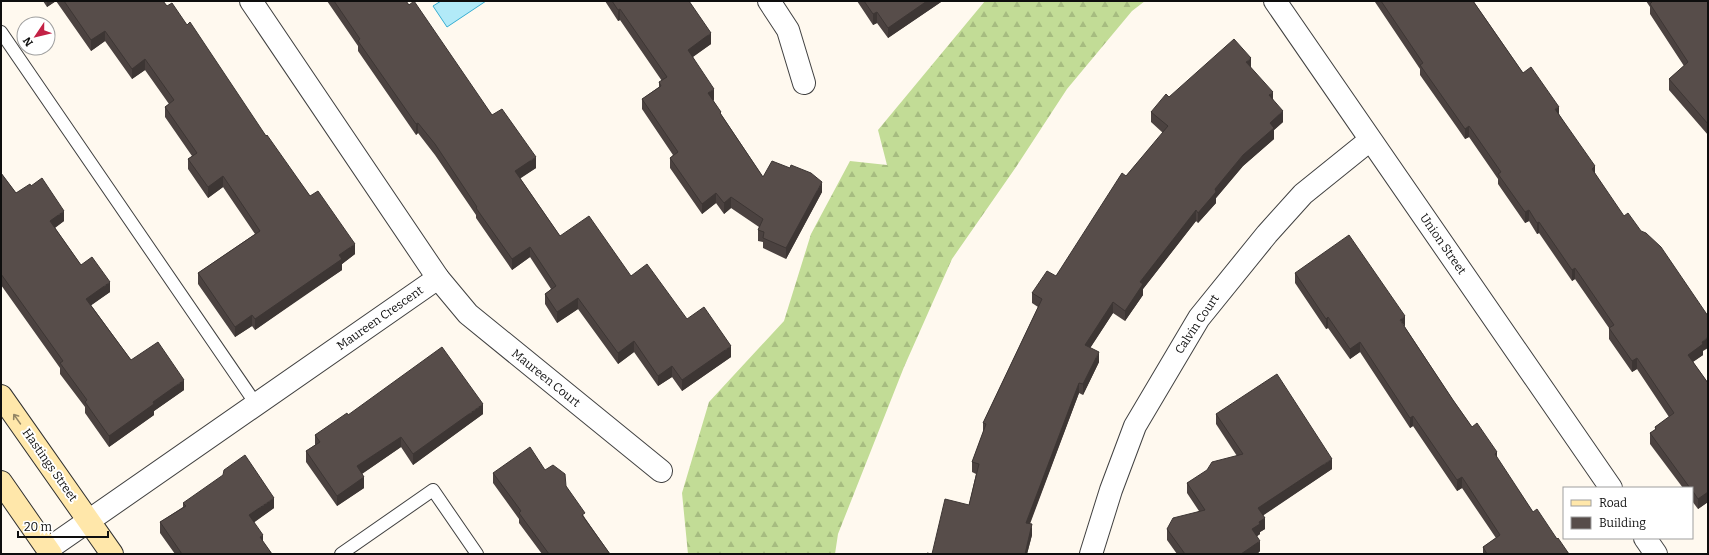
<svg xmlns="http://www.w3.org/2000/svg" width="1709" height="555" font-family="Bitter,serif">
  <style>
    .forest { fill: url(#forest-firs) }
    .water { fill: #b2eaf8; stroke: #37aed2 }
    .lines { fill: none; stroke-linecap: round; stroke-linejoin: round }
    .lane-casing { stroke: #414141; stroke-width: 14 }
    .street-casing { stroke: #414141; stroke-width: 24 }
    .secondary-casing { stroke: #303030; stroke-width: 24 }
    .lane { stroke: #fff; stroke-width: 12 }
    .street { stroke: #fff; stroke-width: 22 }
    .secondary { stroke: #ffe7aa; stroke-width: 22 }
    .wall { fill: #4b4240 }
    .shaded-wall { fill: #3d3634 }
    .building { fill: #574d4a; stroke: #3d3634 }
    .oneway { stroke: #938564 }
    .labels { text-anchor: middle; dominant-baseline: central; stroke-width: 4; stroke-linejoin: round; paint-order: stroke }
    .street-label { font-size: 12px; fill: #0e0e0e; stroke: #fff }
  </style>
  <defs>
    <pattern id="forest-firs" width="22" height="20" patternUnits="userSpaceOnUse"><rect width="22" height="20" fill="#c2dc96"/><path d="M5 1l3.5 6h-7zM16 11l3.5 6h-7z" fill="#a6bc80"/></pattern>
  </defs>
  <rect width="100%" height="100%" fill="#fff9ef"/>
  <polygon class="forest" points="985,1 1145,1 1132,11 1067,89 1016,167 952,259 904,367 838,534 835,554 688,554 682,493 709,402 784,321 811,234 850,161 887,165 878,130"/>
  <polygon class="water" points="441,1 486,1 447,27 433,6"/>
  <g class="lines">
    <defs>
      <g id="lane">
        <polyline points="1,32 256,404"/>
        <polyline points="341,554 433,490 477,554"/>
      </g>
      <g id="street">
        <polyline points="251,1 438,278 468,314 661,471"/>
        <polyline points="769,1 788,30 804,83"/>
        <polyline points="1275,1 1611,488"/>
        <polyline points="1645,538 1656,554"/>
        <polyline points="48,549 438,278"/>
        <polyline points="1091,554 1111,490 1135,426 1199,318 1267,234 1303,194 1370,140"/>
      </g>
      <g id="secondary">
        <polyline points="1,396 112,554"/>
        <polyline points="1,482 51,554"/>
      </g>
    </defs>
    <use href="#lane" class="lane-casing"/>
    <use href="#street" class="street-casing"/>
    <use href="#secondary" class="secondary-casing"/>
    <use href="#lane" class="lane"/>
    <use href="#street" class="street"/>
    <use href="#secondary" class="secondary"/>
  </g>
  <g class="wall">
    <polygon points="43,1 163,1 266,136 310,196 355,254 342,264 342,270 303,296 255,330 252,326 235,337 198,284 198,273 255,234 223,187 208,198 188,169 188,159 192,156 165,117 165,107 169,104 145,70 132,79 105,41 91,51 56,1 47,7"/>
    <polygon points="327,1 406,1 492,115 536,168 520,178 560,236 631,276 687,319 731,357 682,391 672,377 658,386 634,352 618,364 578,309 557,323 545,304 545,294 551,289 530,257 512,270 476,218 476,215 435,155 418,133 416,135 358,51 358,46"/>
    <polygon points="605,1 689,1 711,44 693,57 714,100 713,100 721,114 763,177 822,192 786,259 763,248 763,242 758,241 758,230 759,227 731,208 724,214 716,203 702,214 670,168 670,158 673,155 642,109 642,99 659,87 659,82 662,81 620,20 618,21"/>
    <polygon points="857,1 941,1 941,2 888,38 877,23 873,25"/>
    <polygon points="1373,1 1475,1 1474,2 1523,73 1559,114 1703,351 1703,355 1693,362 1708,383 1708,502 1698,509 1692,501 1692,488 1683,488 1650,444 1650,433 1655,430 1655,427 1669,417 1637,369 1632,372 1609,339 1609,328 1575,279 1572,281 1539,233 1537,234 1529,221 1525,223 1498,184 1498,179 1469,137 1465,139 1456,126 1420,75 1420,69 1375,2"/>
    <polygon points="1646,1 1708,1 1708,135 1669,90 1669,79 1684,66 1650,14 1650,7"/>
    <polygon points="1251,68 1273,99 1283,122 1274,130 1274,139 1243,166 1216,198 1216,203 1198,223 1196,221 1143,289 1143,295 1125,321 1113,313 1090,348 1099,362 1083,395 1079,393 1030,524 1032,535 1027,554 927,554 932,554 969,505 976,474 972,472 972,462 983,433 983,423 1038,307 1032,303 1032,293 1056,276 1126,176 1163,133 1151,122 1151,112 1169,97"/>
    <polygon points="1,173 16,193 31,186 64,221 55,228 81,265 110,292 91,305 131,360 184,390 154,411 154,415 109,447 85,413 85,407 60,374 60,368 1,285"/>
    <polygon points="1295,273 1405,327 1453,400 1472,427 1497,459 1533,512 1557,539 1569,554 1483,554 1483,547 1496,538 1462,488 1457,491 1413,426 1410,428 1360,352 1350,359 1328,328 1326,329 1295,283"/>
    <polygon points="483,414 413,465 401,447 362,474 364,488 337,506 306,462 306,451 315,445 315,435 348,415"/>
    <polygon points="1216,414 1332,469 1263,515 1265,529 1260,532 1260,534 1257,536 1260,551 1257,554 1177,554 1167,540 1167,529 1199,511 1187,493 1187,483 1237,456 1216,424"/>
    <polygon points="545,470 566,486 585,518 610,554 542,554 519,523 519,519 493,483 493,473"/>
    <polygon points="183,503 274,508 254,522 263,542 272,554 175,554 160,533 160,522 183,507"/>
  </g>
  <g class="shaded-wall">
    <polygon points="47,1 56,1 47,7"/>
    <polygon points="927,1 941,1 941,2 888,38 888,28"/>
    <polygon points="620,9 620,20 618,21 618,10"/>
    <polygon points="877,12 877,23 873,25 873,14"/>
    <polygon points="105,31 105,41 91,51 91,40"/>
    <polygon points="711,33 711,44 688,60 688,50"/>
    <polygon points="1251,58 1251,69 1246,62"/>
    <polygon points="145,59 145,70 132,79 132,69"/>
    <polygon points="714,89 714,100 708,104 708,93"/>
    <polygon points="1273,92 1273,103 1269,95"/>
    <polygon points="1559,107 1559,117 1555,109"/>
    <polygon points="1283,111 1283,122 1274,130 1274,139 1243,166 1216,198 1216,203 1198,223 1198,213 1215,189 1270,123"/>
    <polygon points="418,123 418,133 416,135 416,124"/>
    <polygon points="1469,126 1469,137 1465,139 1465,129"/>
    <polygon points="536,157 536,168 515,182 515,171"/>
    <polygon points="1595,166 1595,177 1592,169"/>
    <polygon points="223,176 223,187 208,198 208,187"/>
    <polygon points="822,182 822,192 786,259 786,248"/>
    <polygon points="716,193 716,203 702,214 702,204"/>
    <polygon points="731,197 731,208 724,214 724,203"/>
    <polygon points="1196,210 1196,221 1143,289 1143,295 1125,321 1125,311 1140,282"/>
    <polygon points="1529,210 1529,221 1525,223 1525,212"/>
    <polygon points="64,211 64,221 50,231 50,221"/>
    <polygon points="1539,222 1539,233 1537,234 1537,223"/>
    <polygon points="355,244 355,254 342,264 342,270 255,330 255,319 339,255"/>
    <polygon points="530,247 530,257 512,270 512,259"/>
    <polygon points="1575,268 1575,279 1572,281 1572,270"/>
    <polygon points="110,282 110,292 86,309 86,299"/>
    <polygon points="578,298 578,309 557,323 557,312"/>
    <polygon points="1113,302 1113,313 1085,356 1085,345"/>
    <polygon points="252,315 252,326 235,337 235,327"/>
    <polygon points="1405,316 1405,327 1400,320"/>
    <polygon points="1328,317 1328,328 1326,329 1326,319"/>
    <polygon points="1708,337 1708,348 1703,351 1703,355 1688,365 1688,355 1702,342"/>
    <polygon points="634,341 634,352 618,364 618,353"/>
    <polygon points="1360,342 1360,352 1350,359 1350,349"/>
    <polygon points="731,346 731,357 682,391 682,380"/>
    <polygon points="1099,352 1099,362 1083,395 1083,384"/>
    <polygon points="1637,358 1637,369 1632,372 1632,361"/>
    <polygon points="672,366 672,377 658,386 658,376"/>
    <polygon points="184,380 184,390 154,411 154,415 109,447 109,436 153,402"/>
    <polygon points="1079,383 1079,393 1026,533 1026,523"/>
    <polygon points="483,404 483,414 413,465 413,454"/>
    <polygon points="1413,416 1413,426 1410,428 1410,418"/>
    <polygon points="401,437 401,447 357,477 357,466"/>
    <polygon points="1497,452 1497,463 1495,454"/>
    <polygon points="1332,459 1332,469 1258,519 1258,508"/>
    <polygon points="364,477 364,488 337,506 337,496"/>
    <polygon points="1462,477 1462,488 1457,491 1457,480"/>
    <polygon points="1708,492 1708,502 1698,509 1698,499"/>
    <polygon points="274,498 274,508 249,526 249,515"/>
    <polygon points="1265,518 1265,529 1260,532 1260,534 1252,540 1252,529 1259,522"/>
    <polygon points="1032,524 1032,535 1027,554 1025,554"/>
    <polygon points="263,535 263,545 260,537"/>
    <polygon points="1260,541 1260,551 1257,554 1241,554"/>
  </g>
  <g class="building">
    <polygon points="64,1 163,1 167,6 172,3 187,25 190,22 266,136 267,135 310,196 318,191 355,244 339,255 342,259 255,319 252,315 235,327 198,273 260,231 223,176 208,187 188,159 197,153 165,107 174,100 145,59 132,69 105,31 91,40"/>
    <polygon points="334,1 406,1 409,5 414,1 492,115 502,109 536,157 515,171 560,236 589,216 631,276 647,264 687,319 704,307 731,346 682,380 672,366 658,376 634,341 618,353 578,298 557,312 545,294 556,286 530,247 512,259 476,208 477,207 435,144 418,123 416,124 358,41 360,39"/>
    <polygon points="612,1 689,1 711,33 688,50 714,89 708,93 721,112 720,113 763,177 772,161 790,168 791,165 811,173 822,182 786,248 763,238 764,232 758,230 763,219 731,197 724,203 716,193 702,204 670,158 678,152 642,99 661,86 659,82 667,77 620,9 618,10"/>
    <polygon points="864,1 927,1 888,28 877,12 873,14"/>
    <polygon points="1381,1 1473,1 1523,73 1531,67 1559,107 1555,109 1595,166 1592,169 1624,216 1628,213 1641,231 1646,233 1661,247 1708,316 1708,337 1702,342 1703,344 1688,355 1708,383 1708,492 1698,499 1692,490 1692,488 1690,488 1650,433 1656,429 1655,427 1674,413 1637,358 1632,361 1609,328 1614,325 1575,268 1572,270 1539,222 1537,223 1529,210 1525,212 1498,174 1501,172 1469,126 1465,129 1456,116 1420,65 1423,63"/>
    <polygon points="1653,1 1708,1 1708,124 1669,79 1688,62 1650,4"/>
    <polygon points="1234,39 1251,58 1246,62 1273,92 1269,95 1283,111 1270,123 1274,128 1243,155 1215,189 1216,192 1198,213 1196,210 1140,282 1143,284 1125,311 1113,302 1085,345 1099,352 1083,384 1079,383 1026,523 1032,524 1025,554 927,554 927,553 932,554 945,499 969,505 979,464 972,462 986,424 983,423 1042,299 1032,293 1047,271 1056,276 1122,173 1126,176 1168,126 1151,112 1166,94 1169,97"/>
    <polygon points="1,173 16,193 30,184 31,186 42,178 64,211 50,221 81,265 92,257 110,282 86,299 131,360 158,342 184,380 153,402 154,404 109,436 85,402 87,400 60,363 63,361 1,274"/>
    <polygon points="1349,235 1405,316 1400,320 1453,400 1472,427 1477,423 1497,452 1495,454 1533,512 1537,509 1557,539 1558,538 1569,554 1487,554 1483,547 1500,535 1462,477 1457,480 1413,416 1410,418 1360,342 1350,349 1328,317 1326,319 1295,273"/>
    <polygon points="442,347 483,404 413,454 401,437 357,466 364,477 337,496 306,451 320,442 315,435 347,413 348,415"/>
    <polygon points="1277,374 1332,459 1258,508 1265,518 1259,522 1260,524 1252,529 1260,541 1241,554 1185,554 1167,529 1173,518 1205,510 1187,483 1207,470 1212,462 1243,454 1216,414"/>
    <polygon points="530,447 545,470 553,465 565,474 566,486 585,513 582,515 610,554 549,554 519,513 521,511 493,473"/>
    <polygon points="245,455 274,498 249,515 263,535 260,537 272,554 182,554 160,522 186,506 183,503 223,475 224,470"/>
  </g>
  <defs><path id="oneway-shaft" d="M-6 0H5M1.5-3L5.5 0L1.5 3" fill="none" stroke-width="1.6" stroke-linecap="round" stroke-linejoin="round"/></defs>
  <use class="oneway" href="#oneway-shaft" transform="translate(17 419) rotate(-125)"/>
  <g class="labels">
    <g class="street-label">
      <text transform="translate(1443 244) rotate(55)">Union Street</text>
      <text transform="translate(380 318) rotate(-35)">Maureen Crescent</text>
      <text transform="translate(1197 324) rotate(-56)">Calvin Court</text>
      <text transform="translate(546 378) rotate(39)">Maureen Court</text>
      <text transform="translate(50 465) rotate(55)">Hastings Street</text>
    </g>
  </g>
  <rect width="1709" height="555" fill="none" stroke="#0e0e0e" stroke-width="4"/>
  <rect x="1563" y="487" width="130" height="52" fill="#ffffff" stroke="#9f9f9f"/>
  <rect x="1571" y="500" width="20" height="6" fill="#ffe7aa" stroke="#9f9f9f"/>
  <text x="1599" y="507" font-size="12" fill="#0e0e0e">Road</text>
  <rect x="1571" y="517" width="20" height="12" fill="#574d4a" stroke="#9f9f9f"/>
  <text x="1599" y="527" font-size="12" fill="#0e0e0e">Building</text>
  <g transform="translate(36 36) rotate(235)"><circle r="19" fill="#ffffff" stroke="#9f9f9f"/>
  <path d="M0-3L7 15L0 10L-7 15Z" fill="#c32145"/>
  <text y="-6" font-size="11" font-weight="bold" text-anchor="middle" fill="#0e0e0e">N</text>
  </g>
  <path d="M18 531v6h90v-6" fill="none" stroke="#0e0e0e" stroke-width="2"/>
  <text x="24" y="531" font-size="12" fill="#0e0e0e" stroke="#ffffff" stroke-width="3" paint-order="stroke">20 m</text>
</svg>
